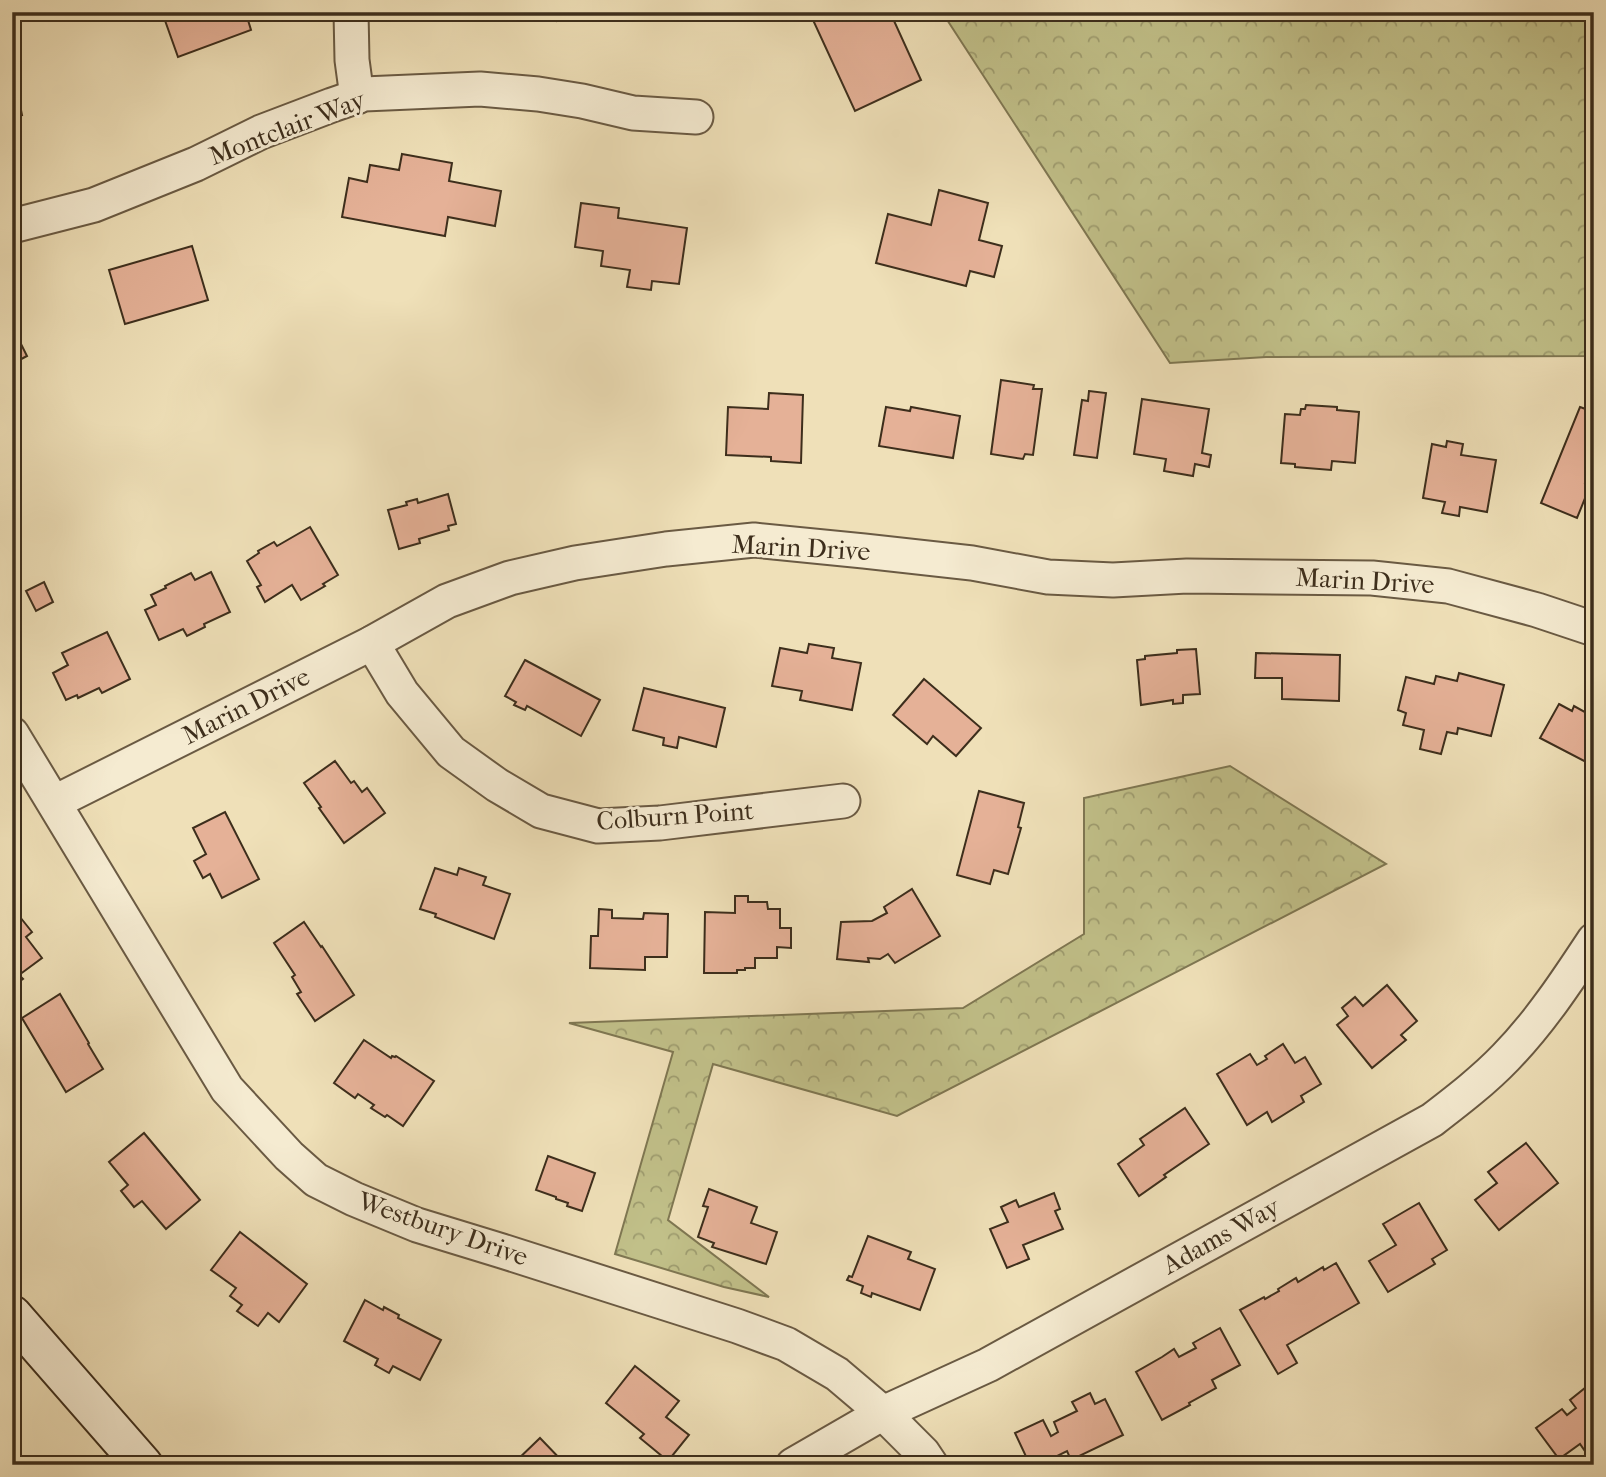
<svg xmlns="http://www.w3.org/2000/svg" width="1606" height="1477" font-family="'IM FELL French Canon',serif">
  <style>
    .forest { fill: url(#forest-crowns); stroke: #7f7752; stroke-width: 2 }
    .building { fill: #e5b197; stroke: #3d2e1c; stroke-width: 2 }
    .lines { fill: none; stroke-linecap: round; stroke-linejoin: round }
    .street-casing { stroke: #6a5a43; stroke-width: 37 }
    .secondary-casing { stroke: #3d2e1c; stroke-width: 42 }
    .street { stroke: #f5ebd1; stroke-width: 33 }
    .secondary { stroke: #f5ebd1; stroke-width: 38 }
    .labels { text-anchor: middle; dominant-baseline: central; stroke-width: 6; stroke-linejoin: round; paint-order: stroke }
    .street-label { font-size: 26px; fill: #3d2e1c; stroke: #f5ebd1 }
  </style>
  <defs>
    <pattern id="forest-crowns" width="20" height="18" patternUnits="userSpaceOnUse" patternTransform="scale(1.75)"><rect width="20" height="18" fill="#c1c089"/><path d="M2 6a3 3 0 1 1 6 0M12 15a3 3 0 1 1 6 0" fill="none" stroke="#9e9c6f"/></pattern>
  </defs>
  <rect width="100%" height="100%" fill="#efe0b8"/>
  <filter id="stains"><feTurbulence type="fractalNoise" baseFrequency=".00286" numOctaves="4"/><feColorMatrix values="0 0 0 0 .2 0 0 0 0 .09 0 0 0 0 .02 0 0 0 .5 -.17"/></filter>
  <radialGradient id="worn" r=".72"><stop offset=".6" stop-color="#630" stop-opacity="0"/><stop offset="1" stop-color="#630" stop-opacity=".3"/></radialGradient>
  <g class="forest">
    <polygon points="942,12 1594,12 1594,356 1266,357 1170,363"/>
    <polygon points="1230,766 1386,864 897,1116 713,1064 668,1220 769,1297 724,1287 615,1254 673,1052 569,1023 963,1008 1084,934 1084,798"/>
  </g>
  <g class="building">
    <polygon points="162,12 270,12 248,20 251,30 178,57"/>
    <polygon points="534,12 560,12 556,21"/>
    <polygon points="830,12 890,12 921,80 855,111 813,20"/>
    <polygon points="12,64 22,115 12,116"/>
    <polygon points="402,154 452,163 449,181 501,191 495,226 448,217 445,236 342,217 349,178 367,182 370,165 399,170"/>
    <polygon points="939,190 988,203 979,240 1002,246 994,277 970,271 966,286 876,263 888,214 931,225"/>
    <polygon points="581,203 619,208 618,218 687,228 679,284 652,281 651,290 627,287 630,270 601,266 603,251 575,247"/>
    <polygon points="192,246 208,300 125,324 109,270"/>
    <polygon points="19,340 27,356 12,364 12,344"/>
    <polygon points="1001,380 1034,385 1033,389 1042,389 1033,455 1025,454 1023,459 991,454"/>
    <polygon points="1089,391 1106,393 1097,458 1074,455 1082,400 1088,401"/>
    <polygon points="769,393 803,395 801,463 771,461 771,457 726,455 728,407 768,409"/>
    <polygon points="1142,399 1209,409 1202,453 1211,455 1209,467 1195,464 1193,476 1164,471 1166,459 1134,454"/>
    <polygon points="1306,405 1337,407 1337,410 1359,412 1355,463 1332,461 1331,470 1295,467 1295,464 1281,463 1285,414 1300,415 1301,409 1305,409"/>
    <polygon points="886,407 910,411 911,407 960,416 953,458 879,446"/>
    <polygon points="1580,407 1594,412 1594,472 1590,470 1585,483 1590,486 1577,518 1541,503"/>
    <polygon points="1447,441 1463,444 1461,455 1496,460 1487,512 1460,507 1459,516 1442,513 1445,502 1423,498 1432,444 1446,447"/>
    <polygon points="448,494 456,524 448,526 449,530 419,539 420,543 399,549 388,510 407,505 406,502 417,499 418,503"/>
    <polygon points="310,527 338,575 323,584 325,586 301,600 292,585 265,602 257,587 261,585 247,561 259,553 258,551 274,542 277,546"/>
    <polygon points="211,572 230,612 204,624 205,627 187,636 183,629 159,640 145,610 156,605 151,595 166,588 165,586 191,573 195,580"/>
    <polygon points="44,582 53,602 36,611 26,591"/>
    <polygon points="107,632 130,679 102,693 99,688 78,698 77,695 66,700 53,673 68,665 62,653"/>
    <polygon points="809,644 834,648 832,658 861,663 852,710 800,700 802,691 772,686 780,648 807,653"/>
    <polygon points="1196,649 1200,694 1183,695 1183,703 1173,704 1173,700 1141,705 1137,660 1145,659 1145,656 1177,653 1177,650"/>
    <polygon points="1256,653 1340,655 1339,701 1282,699 1282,678 1255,678"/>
    <polygon points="525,660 600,700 581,736 527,706 525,710 514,705 516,702 505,696"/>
    <polygon points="1459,673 1504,685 1491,736 1458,728 1457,734 1447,732 1441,754 1420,749 1424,730 1403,725 1406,713 1398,710 1406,677 1434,684 1436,676 1457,681"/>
    <polygon points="924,679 981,728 956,756 933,736 927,744 893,715"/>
    <polygon points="644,688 725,708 716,747 679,737 677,748 663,745 664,738 633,730"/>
    <polygon points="1559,704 1572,711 1574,706 1594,717 1594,752 1588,763 1540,738"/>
    <polygon points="335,761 351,783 354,781 362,792 367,788 385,813 344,843 319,808 321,807 304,783"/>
    <polygon points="979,791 1024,803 1018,827 1021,828 1008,874 994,870 990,884 957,875"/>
    <polygon points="225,812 259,879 222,898 210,874 203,878 194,861 206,854 193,828"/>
    <polygon points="435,868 457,875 459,868 486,877 483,885 510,894 494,939 435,917 436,914 420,909"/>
    <polygon points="912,889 940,936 895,963 888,954 880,959 868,958 869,962 837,959 841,922 872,921 887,913 884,907"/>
    <polygon points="735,896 748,896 748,902 767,902 768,909 780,909 780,928 791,928 791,948 777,947 777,958 755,958 755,968 745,968 745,970 737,970 737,973 704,973 705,912 735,913"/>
    <polygon points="12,907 32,932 26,937 42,958 19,975 23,979 12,987"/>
    <polygon points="599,909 612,910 612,918 643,919 644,913 668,914 667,957 645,957 645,970 590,968 591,936 598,936"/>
    <polygon points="304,922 321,947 322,946 354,995 315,1021 297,994 301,992 292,977 295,975 274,943"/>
    <polygon points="1387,985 1417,1021 1401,1035 1406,1040 1372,1068 1337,1025 1348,1016 1342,1008 1355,997 1363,1006"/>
    <polygon points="60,994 89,1043 88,1044 103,1069 66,1092 22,1018"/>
    <polygon points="364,1040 391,1058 392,1056 395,1057 396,1056 434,1081 403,1126 387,1115 385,1117 371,1108 374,1105 358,1094 355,1098 334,1083"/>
    <polygon points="1283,1044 1295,1063 1305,1057 1321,1084 1301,1096 1304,1102 1272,1122 1267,1112 1247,1125 1217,1074 1250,1054 1257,1065 1267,1059 1265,1056"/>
    <polygon points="1185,1108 1209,1144 1164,1175 1166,1177 1139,1196 1118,1164 1144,1145 1140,1139"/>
    <polygon points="144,1133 200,1200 166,1229 142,1201 134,1207 121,1191 128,1185 109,1162"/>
    <polygon points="1526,1143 1558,1183 1499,1230 1475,1200 1497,1183 1488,1172"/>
    <polygon points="548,1156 595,1173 582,1211 567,1206 568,1203 556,1199 556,1197 536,1190"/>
    <polygon points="709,1189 757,1207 751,1223 777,1232 766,1264 712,1247 714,1243 698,1237 708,1207 703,1206"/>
    <polygon points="1054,1193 1060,1209 1055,1211 1063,1229 1023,1245 1029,1259 1007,1268 990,1229 1008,1222 1001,1207 1016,1200 1019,1207"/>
    <polygon points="1419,1203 1447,1250 1432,1259 1435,1264 1388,1292 1369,1261 1396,1245 1383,1224"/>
    <polygon points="240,1232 307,1284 279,1322 268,1313 258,1326 237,1311 242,1305 230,1296 236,1288 211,1270"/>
    <polygon points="868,1236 911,1252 908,1259 935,1269 920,1310 872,1293 871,1297 861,1293 863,1286 847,1280 849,1276 852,1277"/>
    <polygon points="1336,1263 1359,1303 1287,1345 1297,1363 1278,1374 1240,1310 1264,1297 1265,1299 1279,1291 1278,1289 1296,1278 1298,1282 1323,1267 1324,1270"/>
    <polygon points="365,1300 383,1310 384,1307 399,1315 398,1318 441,1340 420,1380 393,1366 389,1373 375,1365 378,1359 344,1341"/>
    <polygon points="1220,1328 1240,1365 1212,1380 1216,1388 1189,1403 1190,1405 1162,1420 1136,1372 1162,1357 1174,1349 1179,1357 1196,1348 1193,1343"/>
    <polygon points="635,1366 679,1401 666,1417 689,1435 668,1461 640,1438 644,1434 606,1403"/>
    <polygon points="1585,1388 1594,1399 1594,1449 1587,1454 1580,1444 1559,1459 1536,1428 1562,1409 1567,1415 1576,1408 1570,1400"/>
    <polygon points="1090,1393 1095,1404 1105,1399 1123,1435 1071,1460 1067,1451 1039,1465 1030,1465 1015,1433 1043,1420 1051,1436 1058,1432 1054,1422 1077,1411 1072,1402"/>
    <polygon points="540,1438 566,1465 512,1465"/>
  </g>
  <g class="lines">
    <defs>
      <g id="street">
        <polyline points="351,12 352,60 357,97"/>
        <polyline points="12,226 94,205 196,164 261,132 332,105 364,94 480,89 538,94 582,101 633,113 696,117"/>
        <polyline points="372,643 402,693 451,752 497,785 541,811 598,826 660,823 843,801"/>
        <polyline points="12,734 227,1089 289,1156 316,1180 354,1199 417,1225 502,1251 737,1326 786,1344 837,1374 883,1413 923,1453 931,1465"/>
        <polyline points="55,802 372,643 447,601 510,578 575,563 666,549 754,540 864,551 972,563 1048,577 1113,580 1187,576 1372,578 1448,586 1537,610 1594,629"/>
        <path d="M793 1465 883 1413 988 1365 1432 1120C1458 1100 1484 1080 1506 1057 1540 1022 1567 981 1594 940"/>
      </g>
      <polyline id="secondary" points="12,1315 143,1465"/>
    </defs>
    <use href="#street" class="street-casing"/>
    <use href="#secondary" class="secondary-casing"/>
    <use href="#street" class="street"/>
    <use href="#secondary" class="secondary"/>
  </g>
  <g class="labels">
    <g class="street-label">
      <text transform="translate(287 128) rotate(-21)">Montclair Way</text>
      <text transform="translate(801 548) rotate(3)">Marin Drive</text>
      <text transform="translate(1365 581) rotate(3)">Marin Drive</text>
      <text transform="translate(246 706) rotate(-27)">Marin Drive</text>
      <text transform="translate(675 816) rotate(-4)">Colburn Point</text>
      <text transform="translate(443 1229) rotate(19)">Westbury Drive</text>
      <text transform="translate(1221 1236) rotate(-29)">Adams Way</text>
    </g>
  </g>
  <rect width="1606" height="1477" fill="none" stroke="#efe0b8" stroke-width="42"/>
  <rect x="14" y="14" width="1578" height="1449" fill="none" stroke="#3d2e1c" stroke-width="3.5"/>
  <rect x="21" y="21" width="1564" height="1435" fill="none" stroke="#3d2e1c" stroke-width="2"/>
  <rect width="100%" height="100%" filter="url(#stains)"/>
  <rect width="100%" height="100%" fill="url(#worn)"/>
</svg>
